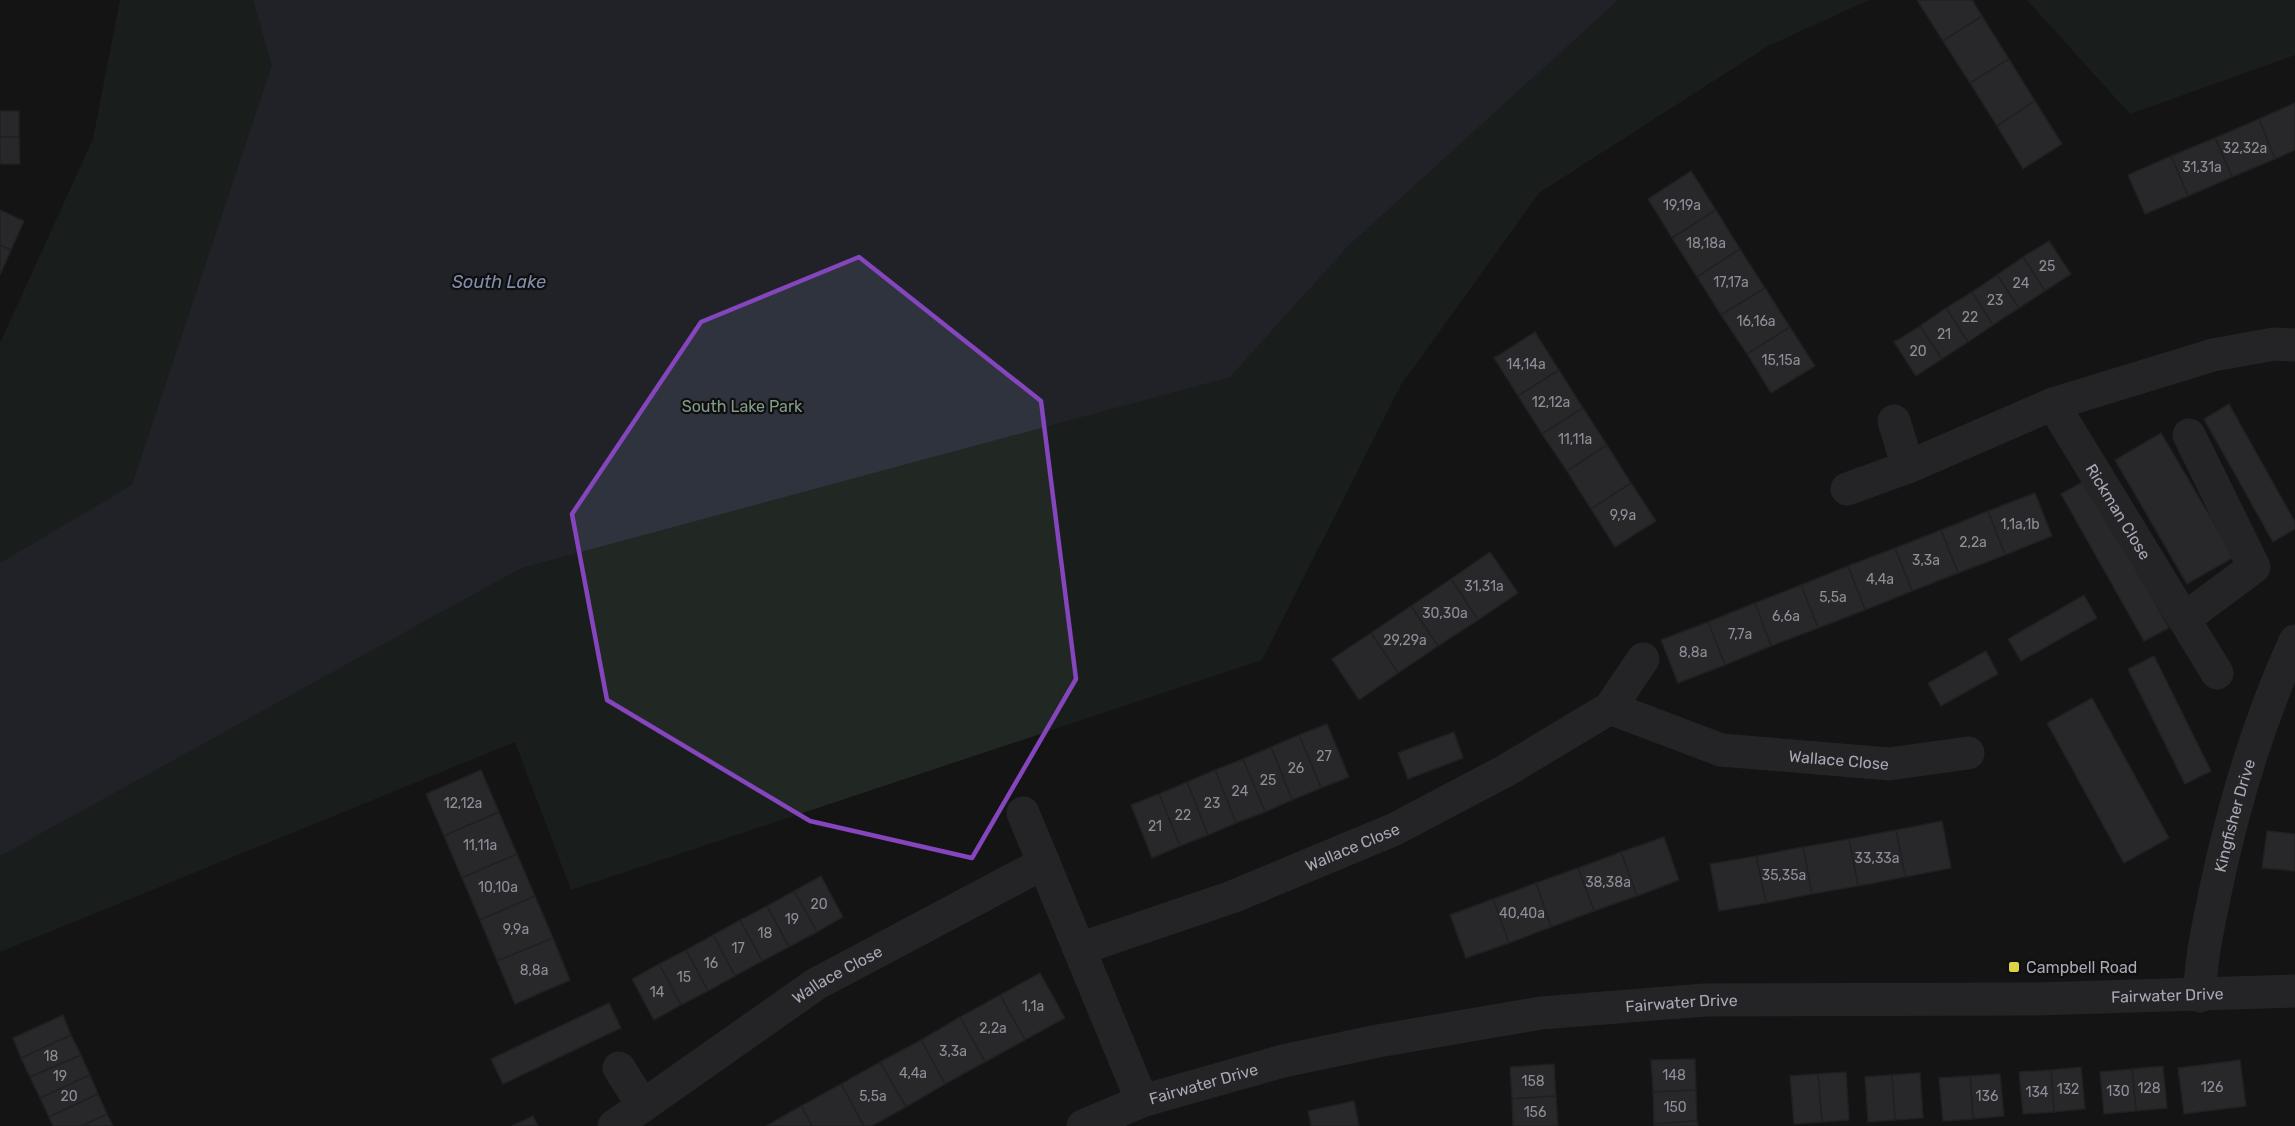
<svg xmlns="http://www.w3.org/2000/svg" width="2295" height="1126" font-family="Rubik,sans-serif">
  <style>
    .green { fill: #212824 }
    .water { fill: #2f333d }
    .building { fill: #414145; stroke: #2f2e31; stroke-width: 1.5 }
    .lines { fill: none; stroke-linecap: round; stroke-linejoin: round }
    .minor { stroke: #38383c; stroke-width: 33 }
    .marked { fill: none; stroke: #8445bd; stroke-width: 4.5; stroke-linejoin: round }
    .poi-dot { fill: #dbd346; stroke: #0f0f10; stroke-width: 2 }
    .labels { text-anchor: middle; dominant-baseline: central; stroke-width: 4.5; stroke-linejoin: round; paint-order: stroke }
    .number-label { font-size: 14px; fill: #8e8e98 }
    .park-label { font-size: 16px; fill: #819d8a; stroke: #0f0f10 }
    .street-label { font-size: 16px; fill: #a7a8b4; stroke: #0f0f10 }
    .poi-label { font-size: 16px; fill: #a7a8b4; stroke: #0f0f10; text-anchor: start }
    .water-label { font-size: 18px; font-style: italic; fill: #828dab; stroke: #0f0f10 }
  </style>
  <rect width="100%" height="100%" fill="#141415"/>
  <g class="green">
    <polygon points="120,0 1869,0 1768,46 1539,193 1401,385 1262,660 571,890 515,742 0,952 0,343 93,139"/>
    <polygon points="2027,0 2295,0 2295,55 2130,114"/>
  </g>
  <polygon class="water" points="253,0 1618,0 1348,246 1230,377 521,568 0,856 0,563 132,485 272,65"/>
  <g class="building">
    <polygon points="1917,0 1972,0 1982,16 1943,41"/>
    <polygon points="1982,16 2009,59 1970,83 1943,41"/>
    <polygon points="2009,59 2035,101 1997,126 1970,83"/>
    <polygon points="2035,101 2062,144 2023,169 1997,126"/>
    <polygon points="2295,103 2295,150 2275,159 2259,119"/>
    <rect x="0" y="111" width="19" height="26"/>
    <polygon points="2259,119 2275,159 2232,177 2215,138"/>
    <polygon points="0,137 19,137 20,164 0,164"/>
    <polygon points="2215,138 2232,177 2188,196 2171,156"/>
    <polygon points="2171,156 2188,196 2145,214 2128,175"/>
    <polygon points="1691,171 1716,210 1672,238 1648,199"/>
    <polygon points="0,210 24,221 11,250 0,245"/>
    <polygon points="1716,210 1740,249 1697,277 1672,238"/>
    <polygon points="2049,241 2071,274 2045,291 2023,257"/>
    <polygon points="0,245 11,250 0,275"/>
    <polygon points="1740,249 1765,288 1721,315 1697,277"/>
    <polygon points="2023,257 2045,291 2019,308 1997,275"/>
    <polygon points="1997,275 2019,308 1993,325 1972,292"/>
    <polygon points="1765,288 1790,327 1747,354 1721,315"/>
    <polygon points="1972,292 1993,325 1968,342 1946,308"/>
    <polygon points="1946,308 1968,342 1942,359 1920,326"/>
    <polygon points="1920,326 1942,359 1916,376 1894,342"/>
    <polygon points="1790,327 1815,366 1771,393 1747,354"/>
    <polygon points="1535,332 1559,370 1518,396 1494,358"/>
    <polygon points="1559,370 1583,408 1542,434 1518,396"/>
    <polygon points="2229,404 2295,522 2295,529 2273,542 2204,419"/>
    <polygon points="1583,408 1607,445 1567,471 1542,434"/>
    <polygon points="2161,433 2234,557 2187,584 2115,460"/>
    <polygon points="1607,445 1631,483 1591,509 1567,471"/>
    <polygon points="2086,480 2169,628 2144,641 2061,494"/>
    <polygon points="1631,483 1656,521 1615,547 1591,509"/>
    <polygon points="2035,493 2052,536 2005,555 1988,511"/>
    <polygon points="1988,511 2005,555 1958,573 1941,530"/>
    <polygon points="1941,530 1958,573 1912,591 1895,548"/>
    <polygon points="1895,548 1912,591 1865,610 1848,566"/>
    <polygon points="1490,552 1518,593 1478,620 1451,579"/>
    <polygon points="1848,566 1865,610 1818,628 1801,585"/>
    <polygon points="1451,579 1478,620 1438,646 1411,606"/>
    <polygon points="1801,585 1818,628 1771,646 1755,603"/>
    <polygon points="2084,595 2097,618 2021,661 2008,639"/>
    <polygon points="1755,603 1771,646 1725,665 1708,622"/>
    <polygon points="1411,606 1438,646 1398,673 1371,633"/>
    <polygon points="1708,622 1725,665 1678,683 1661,640"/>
    <polygon points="1371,633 1398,673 1359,700 1332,659"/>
    <polygon points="1986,651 1998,674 1941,706 1928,683"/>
    <polygon points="2154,656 2211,771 2185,784 2128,669"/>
    <polygon points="2092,698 2169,838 2124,863 2047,723"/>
    <polygon points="1327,724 1349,777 1321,788 1299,735"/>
    <polygon points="1454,732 1463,758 1408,779 1398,753"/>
    <polygon points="1299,735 1321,788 1292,800 1271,747"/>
    <polygon points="1271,747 1292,800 1265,812 1243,759"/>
    <polygon points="1243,759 1265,812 1236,823 1215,770"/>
    <polygon points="481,770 499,812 444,836 426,794"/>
    <polygon points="1215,770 1236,823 1208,835 1187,782"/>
    <polygon points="1187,782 1208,835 1180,846 1159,794"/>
    <polygon points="1159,794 1180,846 1152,858 1131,805"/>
    <polygon points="499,812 517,854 462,878 444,836"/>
    <polygon points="1942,821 1951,868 1905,877 1896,830"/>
    <polygon points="1896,830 1905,877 1858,886 1849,839"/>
    <polygon points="2267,831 2295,834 2295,871 2262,868"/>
    <polygon points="1664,837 1679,880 1637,896 1621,852"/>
    <polygon points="1849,839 1858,886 1812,894 1803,847"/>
    <polygon points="1803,847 1812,894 1766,903 1756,856"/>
    <polygon points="1621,852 1637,896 1594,911 1578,868"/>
    <polygon points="517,854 535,896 480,920 462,878"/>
    <polygon points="1756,856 1766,903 1719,911 1710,864"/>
    <polygon points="1578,868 1594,911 1551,927 1536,883"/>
    <polygon points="821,876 843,917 817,932 794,891"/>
    <polygon points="1536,883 1551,927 1509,943 1493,899"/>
    <polygon points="794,891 817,932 789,947 767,906"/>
    <polygon points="535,896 553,938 497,961 480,920"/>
    <polygon points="1493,899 1509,943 1466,958 1450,915"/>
    <polygon points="767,906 789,947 762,961 740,920"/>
    <polygon points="740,920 762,961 735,976 713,935"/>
    <polygon points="713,935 735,976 708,991 686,950"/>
    <polygon points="553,938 570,980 515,1004 497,961"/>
    <polygon points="686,950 708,991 681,1005 659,964"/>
    <polygon points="659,964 681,1005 654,1020 632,979"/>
    <polygon points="1040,973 1065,1018 1025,1040 1000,995"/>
    <polygon points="1000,995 1025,1040 985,1062 960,1017"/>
    <polygon points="609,1003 621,1028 503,1084 491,1059"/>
    <polygon points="63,1015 71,1035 21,1058 13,1038"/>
    <polygon points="960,1017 985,1062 945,1084 921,1040"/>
    <polygon points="71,1035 81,1055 30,1077 21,1058"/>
    <polygon points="921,1040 945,1084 906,1107 880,1062"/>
    <polygon points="81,1055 90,1075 40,1098 30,1077"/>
    <polygon points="1695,1059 1696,1090 1653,1092 1651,1060"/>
    <polygon points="2240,1060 2246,1106 2184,1114 2178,1068"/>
    <polygon points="880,1062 906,1107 872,1126 864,1126 841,1084"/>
    <polygon points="1554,1064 1556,1096 1512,1099 1510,1067"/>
    <polygon points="2163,1066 2167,1108 2136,1111 2132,1069"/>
    <polygon points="2081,1067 2085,1109 2054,1112 2051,1070"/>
    <polygon points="2132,1069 2136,1111 2104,1114 2100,1072"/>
    <polygon points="2051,1070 2054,1112 2023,1114 2019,1072"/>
    <polygon points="1846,1072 1849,1120 1822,1122 1818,1074"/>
    <polygon points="1920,1073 1923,1118 1895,1120 1892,1075"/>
    <polygon points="1818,1074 1822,1122 1794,1124 1790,1076"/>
    <polygon points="2000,1074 2004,1116 1973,1119 1970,1076"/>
    <polygon points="90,1075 98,1094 49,1117 40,1098"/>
    <polygon points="1892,1075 1895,1120 1868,1122 1865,1077"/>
    <polygon points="1970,1076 1973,1119 1943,1121 1939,1078"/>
    <polygon points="841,1084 864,1126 812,1126 801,1106"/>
    <polygon points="1696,1090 1697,1121 1654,1124 1653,1092"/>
    <polygon points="98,1094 107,1114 82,1126 53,1126 49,1117"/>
    <polygon points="1556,1096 1558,1126 1513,1126 1512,1099"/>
    <polygon points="1354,1101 1359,1126 1311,1126 1308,1111"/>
    <polygon points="801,1106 812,1126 766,1126"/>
    <polygon points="107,1114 113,1126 82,1126"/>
    <polygon points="533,1116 538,1126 512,1126"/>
    <polygon points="1697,1121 1698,1126 1654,1126 1654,1124"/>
  </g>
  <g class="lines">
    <g class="minor">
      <path id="s1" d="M2053 404 2217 673"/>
      <polyline points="1894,421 1908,467"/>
      <polyline points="1847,489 1908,467 2053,404 2213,355 2274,344 2295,345"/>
      <polyline points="2184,619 2254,567 2189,435"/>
      <path id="s2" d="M1610 708 1721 750 1889 764 1968 753"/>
      <polyline points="1023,813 1142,1101"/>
      <path id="s3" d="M1079 949 1232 897 1395 829 1505 771 1610 708 1643 659"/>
      <path id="s4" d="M2200 996C2200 959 2209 924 2216 888 2234 803 2259 720 2295 641"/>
      <polyline points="619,1068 643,1106"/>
      <path id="s5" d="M614 1126 816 984 1044 863"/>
      <path id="s6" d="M1083 1126 1142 1101 1283 1061 1378 1041 1541 1013 1705 1000 2036 999 2295 991"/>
    </g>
  </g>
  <path d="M0 0H2295V1126H0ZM859 257 1041 401 1076 679 972 858 810 821 607 700 572 514 701 322Z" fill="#141415" fill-opacity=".55" fill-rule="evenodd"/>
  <path class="marked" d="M859 257 1041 401 1076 679 972 858 810 821 607 700 572 514 701 322Z"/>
  <rect class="poi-dot" x="2008" y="961" width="12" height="12" rx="3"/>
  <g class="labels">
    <g class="number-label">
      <text x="2245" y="148">32,32a</text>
      <text x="2202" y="167">31,31a</text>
      <text x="1682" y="205">19,19a</text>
      <text x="1706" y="243">18,18a</text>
      <text x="2047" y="266">25</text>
      <text x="1731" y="282">17,17a</text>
      <text x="2021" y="283">24</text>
      <text x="1995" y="300">23</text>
      <text x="1970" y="317">22</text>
      <text x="1756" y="321">16,16a</text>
      <text x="1944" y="334">21</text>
      <text x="1918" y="351">20</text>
      <text x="1781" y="360">15,15a</text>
      <text x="1526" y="364">14,14a</text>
      <text x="1551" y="402">12,12a</text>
      <text x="1575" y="439">11,11a</text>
      <text x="1623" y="515">9,9a</text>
      <text x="2020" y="524">1,1a,1b</text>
      <text x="1973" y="542">2,2a</text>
      <text x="1926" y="560">3,3a</text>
      <text x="1880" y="579">4,4a</text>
      <text x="1484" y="586">31,31a</text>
      <text x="1833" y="597">5,5a</text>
      <text x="1445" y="613">30,30a</text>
      <text x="1786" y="616">6,6a</text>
      <text x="1740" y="634">7,7a</text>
      <text x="1405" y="640">29,29a</text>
      <text x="1693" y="652">8,8a</text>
      <text x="1324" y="756">27</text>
      <text x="1296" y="768">26</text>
      <text x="1268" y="780">25</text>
      <text x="1240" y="791">24</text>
      <text x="463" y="803">12,12a</text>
      <text x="1212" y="803">23</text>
      <text x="1183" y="815">22</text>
      <text x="1155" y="826">21</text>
      <text x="480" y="845">11,11a</text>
      <text x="1877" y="858">33,33a</text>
      <text x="1784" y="875">35,35a</text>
      <text x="1608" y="882">38,38a</text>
      <text x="498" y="887">10,10a</text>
      <text x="819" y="904">20</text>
      <text x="1522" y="913">40,40a</text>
      <text x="792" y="919">19</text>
      <text x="516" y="929">9,9a</text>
      <text x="765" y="933">18</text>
      <text x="738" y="948">17</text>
      <text x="711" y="963">16</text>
      <text x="534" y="970">8,8a</text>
      <text x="684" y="977">15</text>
      <text x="657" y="992">14</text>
      <text x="1033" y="1006">1,1a</text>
      <text x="993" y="1028">2,2a</text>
      <text x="953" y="1051">3,3a</text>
      <text x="51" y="1056">18</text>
      <text x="913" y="1073">4,4a</text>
      <text x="1674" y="1075">148</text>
      <text x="60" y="1076">19</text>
      <text x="1533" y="1081">158</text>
      <text x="2212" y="1087">126</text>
      <text x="2149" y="1088">128</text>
      <text x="2068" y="1089">132</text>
      <text x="2118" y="1091">130</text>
      <text x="2037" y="1092">134</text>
      <text x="69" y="1096">20</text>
      <text x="873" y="1096">5,5a</text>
      <text x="1987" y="1096">136</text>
      <text x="1675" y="1107">150</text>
      <text x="1535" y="1112">156</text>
    </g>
    <g class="park-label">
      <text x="742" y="406">South Lake Park</text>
    </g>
    <g class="street-label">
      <text stroke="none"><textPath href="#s1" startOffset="126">Rickman Close</textPath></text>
      <text stroke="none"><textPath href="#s2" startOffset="237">Wallace Close</textPath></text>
      <text stroke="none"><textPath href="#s4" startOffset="184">Kingfisher Drive</textPath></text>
      <text stroke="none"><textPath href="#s3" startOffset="292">Wallace Close</textPath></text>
      <text stroke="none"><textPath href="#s5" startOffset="270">Wallace Close</textPath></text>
      <text stroke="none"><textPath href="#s6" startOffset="1100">Fairwater Drive</textPath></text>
      <text stroke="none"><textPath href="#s6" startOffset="614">Fairwater Drive</textPath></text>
      <text stroke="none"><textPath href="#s6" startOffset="128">Fairwater Drive</textPath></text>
    </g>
    <g class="poi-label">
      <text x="2026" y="967">Campbell Road</text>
    </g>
    <g class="water-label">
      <text x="499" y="282">South Lake</text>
    </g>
  </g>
</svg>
